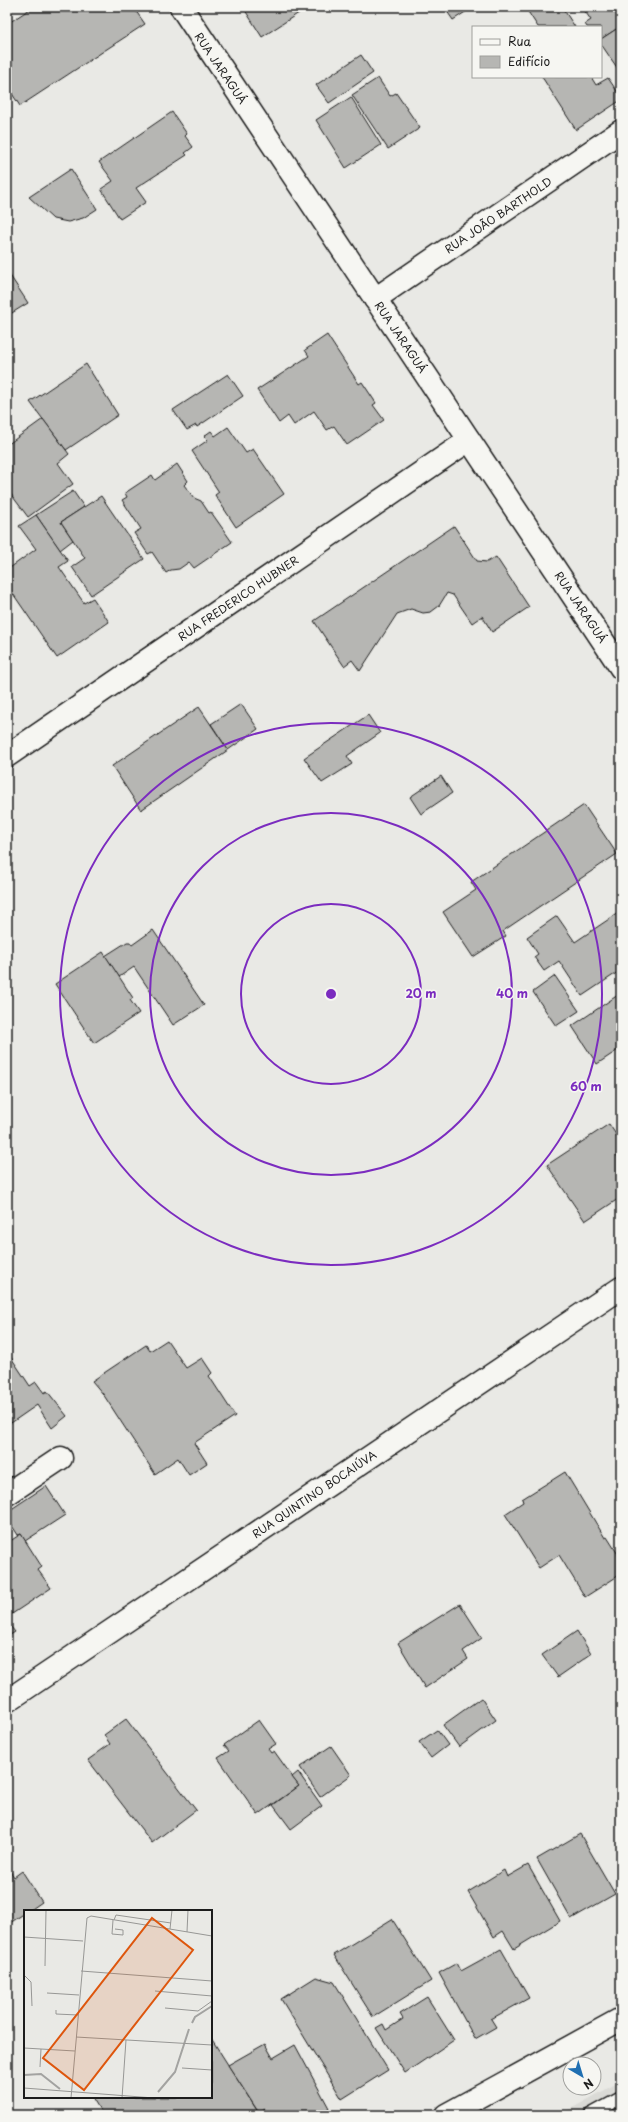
<svg xmlns="http://www.w3.org/2000/svg" width="628" height="2122" font-family="'Playpen Sans',sans-serif">
  <style>
    .built { fill: #dadad6 }
    .building { fill: #b6b6b3; stroke: #1c1c1c }
    .lines { fill: none; stroke-linecap: round; stroke-linejoin: round }
    .service-casing { stroke: #1c1c1c; stroke-width: 15 }
    .minor-casing { stroke: #1c1c1c; stroke-width: 25 }
    .tertiary-casing { stroke: #1c1c1c; stroke-width: 25 }
    .service { stroke: #f6f6f2; stroke-width: 12 }
    .minor { stroke: #f6f6f2; stroke-width: 22 }
    .tertiary { stroke: #f6f6f2; stroke-width: 22 }
    .ring { fill: none; stroke: #7b2cbf; stroke-width: 2 }
    .labels { text-anchor: middle; dominant-baseline: central; stroke-width: 3; stroke-linejoin: round; paint-order: stroke }
    .street-label { font-size: 11px; fill: #1c1c1c; stroke: #f6f6f2 }
    .inset-river { fill: none; stroke: #a3a3a1; stroke-width: 2 }
    .inset-road { fill: none; stroke: #979795; stroke-width: 1 }
    .view { fill: #de560d; fill-opacity: 0.15; stroke: #de560d; stroke-width: 2 }
    .inset-edge { fill: none; stroke: #1c1c1c; stroke-width: 2 }
    .centre { fill: #7b2cbf; stroke: #f6f6f2; stroke-width: 2 }
    .ring-label { font-size: 12px; text-anchor: middle; font-weight: bold; fill: #7b2cbf; stroke: #f6f6f2; stroke-width: 3; stroke-linejoin: round; paint-order: stroke }
  </style>
  <rect width="100%" height="100%" fill="#e9e9e5"/>
  <filter id="ink" filterUnits="userSpaceOnUse"><feTurbulence type="fractalNoise" baseFrequency=".025" numOctaves="2"/><feDisplacementMap in="SourceGraphic" scale="8" xChannelSelector="R" yChannelSelector="G"/><feConvolveMatrix kernelMatrix="1 2 1 2 8 2 1 2 1" color-interpolation-filters="sRGB"/></filter>
  <g filter="url(#ink)">
    <polygon class="built" points="621,2081 621,2115 560,2115"/>
    <g class="building">
      <polygon points="33,7 133,7 145,24 20,106 7,86 7,24"/>
      <polygon points="243,7 308,7 262,37"/>
      <polygon points="444,7 473,7 453,20"/>
      <polygon points="525,7 562,7 575,27 538,27"/>
      <polygon points="589,7 621,7 621,26 601,39 601,27 587,27 585,24 591,20 584,10"/>
      <polygon points="621,26 621,67 618,69 601,44 601,39"/>
      <polygon points="361,55 373,73 329,103 316,85"/>
      <polygon points="542,77 591,77 596,85 608,78 621,97 621,100 576,130"/>
      <polygon points="378,78 390,96 396,93 420,128 388,149 352,95"/>
      <polygon points="351,97 381,145 346,168 316,120"/>
      <polygon points="172,112 187,134 185,136 193,147 185,153 187,155 136,188 146,202 120,219 101,189 113,181 99,162"/>
      <polygon points="71,169 97,209 83,218 68,222 53,219 29,197"/>
      <polygon points="7,271 28,303 7,316"/>
      <polygon points="327,335 359,384 362,382 376,403 373,405 384,420 347,445 334,426 327,430 314,411 294,425 288,416 279,423 257,390 309,356 305,350"/>
      <polygon points="86,364 118,415 66,450 30,402"/>
      <polygon points="228,374 243,396 197,427 196,425 187,430 173,410"/>
      <polygon points="7,404 11,410 7,412"/>
      <polygon points="43,419 69,454 58,463 73,484 28,517 7,489 7,445"/>
      <polygon points="228,427 246,453 253,449 284,494 236,527 215,495 219,492 192,451 208,440 204,436 211,431 215,436"/>
      <polygon points="177,464 188,481 184,485 194,498 201,501 209,513 211,512 232,542 194,568 189,562 179,569 171,570 166,573 152,552 148,554 134,533 141,529 122,500 127,497 125,493 152,475 155,480"/>
      <polygon points="73,491 84,507 61,522 73,540 60,550 36,515"/>
      <polygon points="101,496 144,559 91,595 72,567 85,558 61,522"/>
      <polygon points="36,515 68,561 59,567 84,603 93,598 109,622 57,658 7,585 7,570 36,549 19,526"/>
      <polygon points="454,526 477,561 487,562 496,557 529,607 492,632 482,616 472,623 453,595 447,593 439,606 431,612 423,613 411,609 397,614 360,671 352,660 344,666 314,621"/>
      <polygon points="241,704 258,729 228,750 211,724"/>
      <polygon points="199,707 228,750 141,810 112,766"/>
      <polygon points="368,715 380,733 347,756 352,764 322,783 304,758"/>
      <polygon points="441,776 452,793 421,814 410,797"/>
      <polygon points="584,805 617,854 503,931 506,936 473,957 443,912 476,890 471,882"/>
      <polygon points="621,911 621,970 582,996 559,961 544,971 534,957 538,954 527,937 557,916 575,942"/>
      <polygon points="153,930 204,1005 173,1025 134,967 119,977 105,956 127,942 130,942 132,945"/>
      <polygon points="103,952 133,998 130,1000 139,1013 94,1043 55,984"/>
      <polygon points="555,976 579,1011 556,1026 533,992"/>
      <polygon points="621,993 621,1048 597,1064 572,1026"/>
      <polygon points="609,1124 621,1142 621,1152 616,1155 621,1161 621,1197 585,1221 547,1165"/>
      <polygon points="167,1340 186,1368 202,1358 212,1373 209,1376 235,1416 194,1443 207,1463 189,1475 178,1458 155,1474 103,1394 92,1381 146,1345 150,1351"/>
      <polygon points="10,1356 30,1386 36,1382 44,1393 47,1391 67,1416 52,1428 37,1405 11,1423 7,1418 7,1358"/>
      <polygon points="565,1472 605,1538 607,1537 621,1559 621,1574 585,1597 559,1555 539,1568 505,1514 523,1502 522,1499"/>
      <polygon points="46,1486 65,1515 25,1541 21,1534 18,1535 7,1518 7,1512"/>
      <polygon points="21,1534 42,1567 38,1570 51,1588 12,1614 7,1608 7,1543"/>
      <polygon points="460,1604 482,1638 463,1651 468,1659 425,1688 398,1643"/>
      <polygon points="7,1622 15,1632 7,1637"/>
      <polygon points="577,1631 591,1654 558,1677 542,1655"/>
      <polygon points="481,1698 496,1720 459,1747 443,1725"/>
      <polygon points="126,1719 196,1810 152,1843 88,1760 110,1744 104,1735"/>
      <polygon points="259,1720 276,1744 268,1749 271,1753 274,1751 299,1786 258,1815 218,1758 229,1751 224,1745"/>
      <polygon points="437,1730 448,1745 431,1758 419,1742"/>
      <polygon points="331,1746 351,1775 320,1797 300,1767"/>
      <polygon points="298,1772 322,1806 291,1829 273,1805 299,1786 292,1777"/>
      <polygon points="580,1834 615,1894 571,1919 537,1859"/>
      <polygon points="528,1865 560,1921 514,1949 503,1931 494,1937 468,1892 504,1870 507,1877"/>
      <polygon points="7,1866 14,1877 22,1871 42,1902 29,1911 25,1911 25,1913 7,1925"/>
      <polygon points="392,1919 431,1981 373,2017 334,1955"/>
      <polygon points="501,1949 529,1998 491,2019 496,2027 475,2039 439,1973 457,1963 461,1971"/>
      <polygon points="316,1977 334,1982 388,2070 342,2099 281,1999"/>
      <polygon points="427,1997 454,2040 405,2073 376,2028 383,2024 386,2030 403,2019 400,2014"/>
      <polygon points="211,2038 260,2115 103,2115 92,2097 211,2097"/>
      <polygon points="265,2044 273,2058 295,2045 329,2108 318,2115 268,2115 265,2109 259,2113 228,2065"/>
    </g>
    <g class="lines">
      <defs>
        <polyline id="service" points="590,2115 621,2098"/>
        <g id="minor">
          <polyline points="375,299 621,131"/>
          <polyline points="7,1494 61,1458"/>
          <polyline points="7,1701 621,1288"/>
        </g>
        <g id="tertiary">
          <polyline points="181,7 621,668"/>
          <polyline points="7,756 469,440"/>
          <polyline points="446,2115 621,2019"/>
        </g>
      </defs>
      <use href="#service" class="service-casing"/>
      <use href="#minor" class="minor-casing"/>
      <use href="#tertiary" class="tertiary-casing"/>
      <use href="#service" class="service"/>
      <use href="#minor" class="minor"/>
      <use href="#tertiary" class="tertiary"/>
    </g>
  </g>
  <g class="ring">
    <circle cx="331" cy="994" r="90"/>
    <circle cx="331" cy="994" r="181"/>
    <circle cx="331" cy="994" r="271"/>
  </g>
  <g class="labels">
    <g class="street-label">
      <text transform="translate(221 68) rotate(56)">RUA JARAGUÁ</text>
      <text transform="translate(498 215) rotate(-34)">RUA JOÃO BARTHOLD</text>
      <text transform="translate(401 337) rotate(56)">RUA JARAGUÁ</text>
      <text transform="translate(238 598) rotate(-34)">RUA FREDERICO HUBNER</text>
      <text transform="translate(581 607) rotate(56)">RUA JARAGUÁ</text>
      <text transform="translate(314 1494) rotate(-34)">RUA QUINTINO BOCAIÚVA</text>
    </g>
  </g>
  <g transform="translate(24 1910)">
    <rect width="188" height="188" fill="#e9e9e5"/>
    <path class="inset-river" d="M168 113 171 107 188 96M0 165 17 164 36 179M134 182 151 162 165 119"/>
    <path class="inset-road" d="M89 10 88 24 99 25V20L91 19M90 10 92 5 147 13M146 19 148 0M163 22 164 0M0 27 59 31M21 56 22 0M57 61 188 71M0 65 7 72 8 96M131 81 188 86M23 83 55 85M141 98 174 101 188 91M32 100V104L54 105M52 127 188 135M0 138 51 141M16 157 17 139M158 158 188 160M0 178 130 188M47 188 63 8 67 6 188 26M98 188 102 130"/>
    <path class="view" d="M128 8 169 40 60 180 19 148Z"/>
    <rect width="188" height="188" class="inset-edge"/>
  </g>
  <circle cx="331" cy="994" r="6" class="centre"/>
  <g class="ring-label">
    <text x="421" y="998">20 m</text>
    <text x="512" y="998">40 m</text>
    <text x="586" y="1091">60 m</text>
  </g>
  <rect width="628" height="2122" fill="none" stroke="#f6f6f2" stroke-width="24"/>
  <rect x="12" y="12" width="604" height="2098" fill="none" stroke="#1c1c1c" stroke-width="1.5" filter="url(#ink)"/>
  <rect x="472" y="26" width="130" height="52" fill="#f6f6f2" stroke="#9f9f9c"/>
  <rect x="480" y="39" width="20" height="6" fill="#f6f6f2" stroke="#9f9f9c"/>
  <text x="508" y="46" font-size="12" fill="#1c1c1c">Rua</text>
  <rect x="480" y="56" width="20" height="12" fill="#b6b6b3" stroke="#9f9f9c"/>
  <text x="508" y="66" font-size="12" fill="#1c1c1c">Edifício</text>
  <g transform="translate(582 2076) rotate(142)"><circle r="19" fill="#f6f6f2" stroke="#9f9f9c"/>
  <path d="M0-3L7 15L0 10L-7 15Z" fill="#1f6fb2"/>
  <text y="-6" font-size="11" font-weight="bold" text-anchor="middle" fill="#1c1c1c">N</text>
  </g>
</svg>
